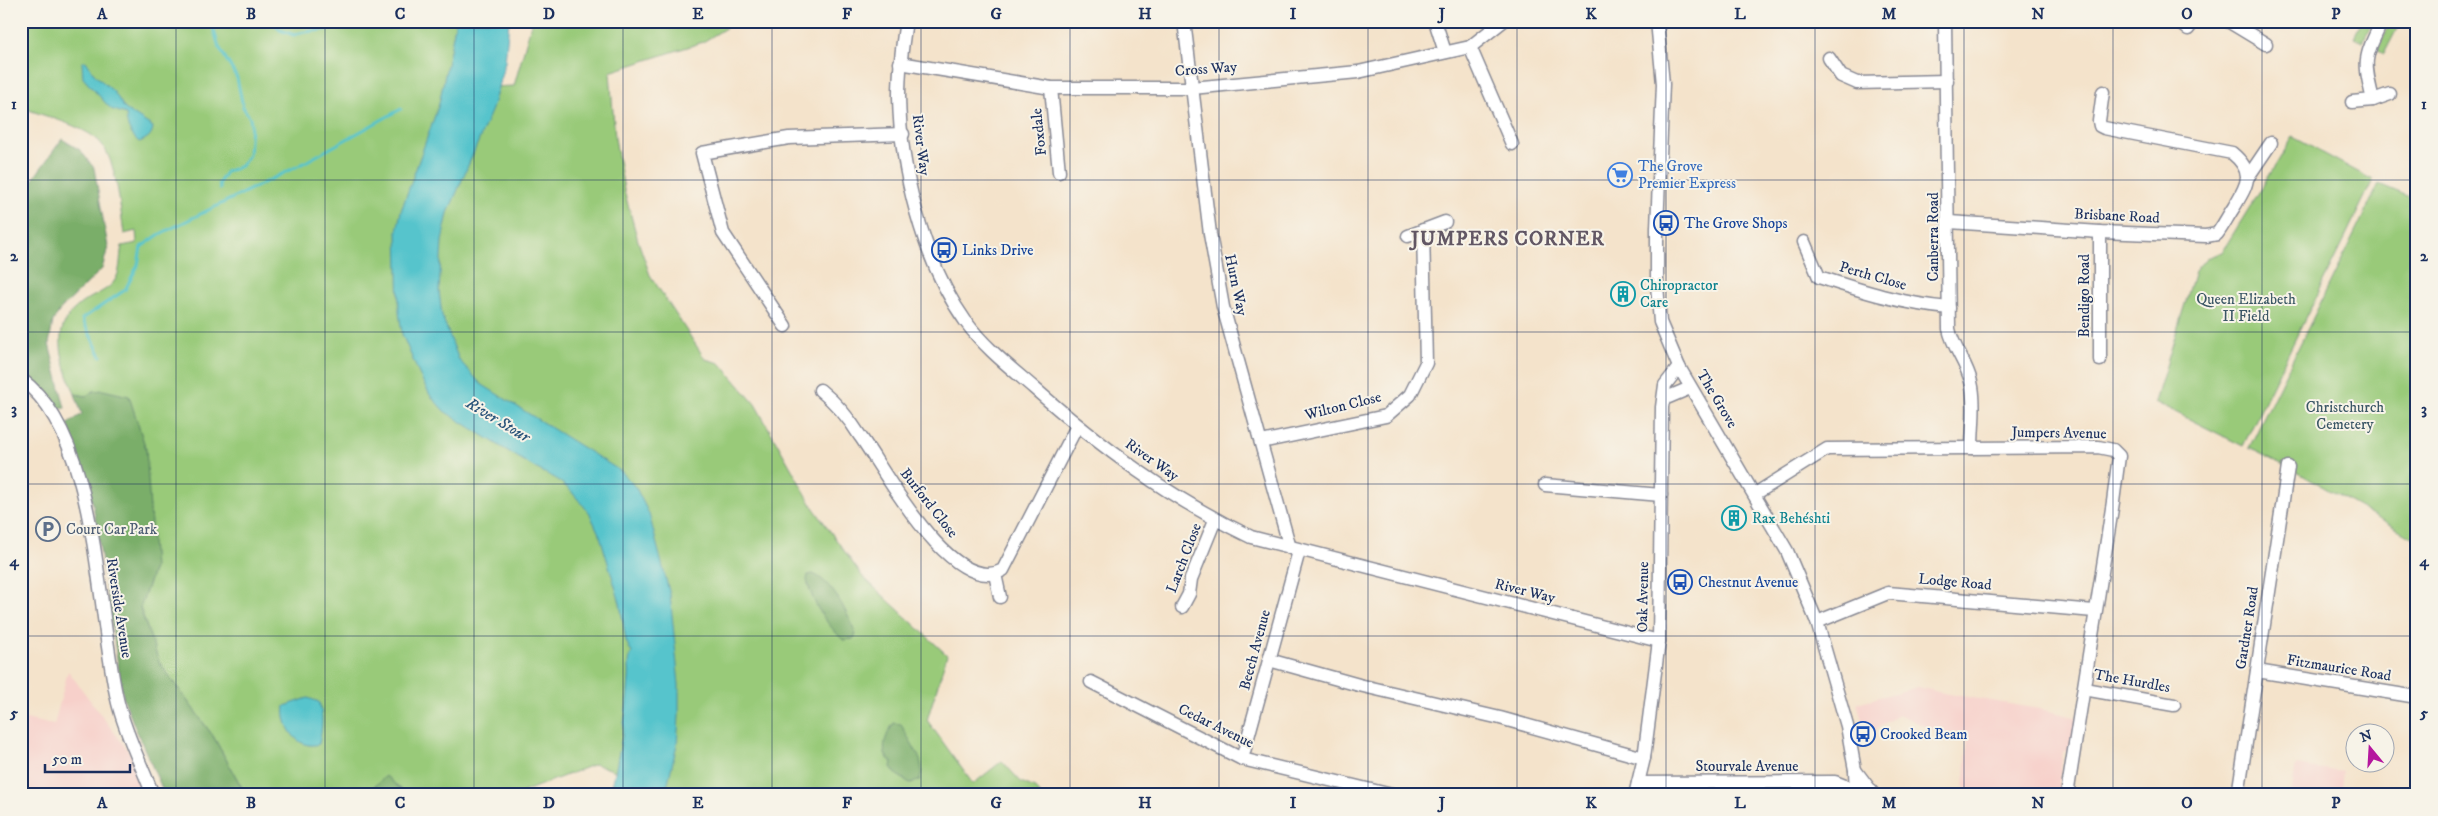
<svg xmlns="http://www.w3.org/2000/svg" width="2438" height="816" font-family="'IM FELL DW Pica',serif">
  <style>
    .built { fill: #f7d0ca }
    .green { fill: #99ca79; stroke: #5a7c6c }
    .forest { fill: #7aae69; stroke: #4a6e64 }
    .water { fill: #56c4cc; stroke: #387a95 }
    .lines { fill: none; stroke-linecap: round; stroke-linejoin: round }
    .stream { stroke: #56c4cc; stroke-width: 3 }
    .minor-casing { stroke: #888994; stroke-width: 15 }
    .minor { stroke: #fff; stroke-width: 12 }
    .grid { fill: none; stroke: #1b2f5e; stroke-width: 1; stroke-opacity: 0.55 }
    .labels { text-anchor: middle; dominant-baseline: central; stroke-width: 4; stroke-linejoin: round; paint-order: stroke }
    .street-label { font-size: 15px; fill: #1b2f5e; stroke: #f7f3e8 }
    .shop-label { font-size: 15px; fill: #366cbe; stroke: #f7f3e8; text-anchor: start }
    .transit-label { font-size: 15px; fill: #164399; stroke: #f7f3e8; text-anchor: start }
    .culture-label { font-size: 15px; fill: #0d838f; stroke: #f7f3e8; text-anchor: start }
    .park-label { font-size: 15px; fill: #3a5665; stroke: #f7f3e8 }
    .service-label { font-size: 15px; fill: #4e5e75; stroke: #f7f3e8; text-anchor: start }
    .water-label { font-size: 16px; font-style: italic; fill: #2a547a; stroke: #f7f3e8 }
    .district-label { font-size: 20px; font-weight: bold; letter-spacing: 1px; fill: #625764; stroke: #f7f3e8 }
    .neatline { fill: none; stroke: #1b2f5e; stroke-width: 2 }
    .grid-label { font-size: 16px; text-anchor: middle; font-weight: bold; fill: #1b2f5e }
  </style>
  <rect width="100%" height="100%" fill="#f7f3e8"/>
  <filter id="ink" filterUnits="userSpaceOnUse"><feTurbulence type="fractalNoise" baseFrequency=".02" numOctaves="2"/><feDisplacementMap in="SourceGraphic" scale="10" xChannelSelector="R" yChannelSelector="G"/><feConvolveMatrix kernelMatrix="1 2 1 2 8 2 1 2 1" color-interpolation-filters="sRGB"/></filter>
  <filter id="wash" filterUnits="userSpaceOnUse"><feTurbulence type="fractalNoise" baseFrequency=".0096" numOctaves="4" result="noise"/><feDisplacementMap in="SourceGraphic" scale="20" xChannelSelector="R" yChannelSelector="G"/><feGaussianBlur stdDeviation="1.12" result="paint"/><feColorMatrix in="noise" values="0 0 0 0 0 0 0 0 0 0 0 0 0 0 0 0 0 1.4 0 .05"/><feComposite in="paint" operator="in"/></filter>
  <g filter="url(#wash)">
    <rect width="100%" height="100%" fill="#f4e3cb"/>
    <g class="built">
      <polygon points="68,671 135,760 146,795 21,795 21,718 54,725"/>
      <polygon points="1918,687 1943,693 2040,709 2079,718 2074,752 2063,751 2058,793 2007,795 1964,788 1968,737 1943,734 1898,714 1867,736 1857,703"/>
      <polygon points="2296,765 2343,772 2340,795 2291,795"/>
    </g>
    <g class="green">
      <path d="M21 21H456L443 89 514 86 532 21H737L703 42 610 72 615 138 624 190 638 241 650 275 705 359 720 363 755 404 813 507 862 576 947 655 927 720 973 784 1002 761 1021 782 1035 788 1041 795H675V791L595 764 523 792 521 795H408L386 777 369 790 359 795H246L213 736 159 662 140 608 154 567 94 391 86 396 75 394C64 365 48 330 78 306 88 297 104 293 113 283 122 272 119 258 122 246L137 243 136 231 124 234C120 209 117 159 99 141 82 125 43 116 21 107Z"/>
      <polygon points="2362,21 2373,21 2363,41 2354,37"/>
      <polygon points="2391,21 2401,21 2384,54 2377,50"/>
      <polygon points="2293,137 2373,180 2243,446 2155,402 2195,271 2206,258 2222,252"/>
      <polygon points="2379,184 2417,200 2417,540 2288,467 2249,448"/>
    </g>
    <g class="forest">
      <polygon points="62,139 80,150 94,168 108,247 102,269 60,310 53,321 49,344 65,408 55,410 37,386 21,373 21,182 28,186"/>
      <polygon points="103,390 129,396 146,449 154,568 140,608 159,662 213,736 246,795 165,795 136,730 123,697 93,504 68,424 82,414 75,394 86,396 94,391"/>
      <path d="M813 574C833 582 849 616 856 635L853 639 843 640C825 622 813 605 807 580L808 575Z"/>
      <path d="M894 723 901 724C909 743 929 762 919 781L910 783 897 775 891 767 892 762C878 753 886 734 894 723Z"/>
      <polygon points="386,776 405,793 405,795 359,795 370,790"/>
    </g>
    <g class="water">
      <path d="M456 21H509L505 62 492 109 448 213 442 241 439 291 442 316 459 360 481 384 622 472 636 488 649 514 670 595 679 685V716L677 744 665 795H610C619 756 626 719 629 679 630 670 627 661 632 653L626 641 620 603 600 536 589 512 569 489 555 478 535 468 444 411 430 395 419 374 402 334 399 312 397 231 401 211 439 104Z"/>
      <path d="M86 61 94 74 114 92 125 109 153 127C152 136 147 139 139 142 129 133 127 127 126 114L111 109 83 78 82 62Z"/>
      <path d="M308 698 319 702C324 717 322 729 319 744 297 751 282 725 285 706Z"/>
    </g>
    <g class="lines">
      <g class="stream">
        <polyline points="211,21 219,47 237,78 243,107 250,118 251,124 249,155 241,166 226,172 219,183 220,189"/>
        <path d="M273 21 280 30 294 35C310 28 328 35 342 21"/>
        <polyline points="101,356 82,319 125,290 138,265 141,247 160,234 300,165 401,109"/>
      </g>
    </g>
  </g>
  <g filter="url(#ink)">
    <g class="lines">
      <defs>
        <g id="minor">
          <path d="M906 21C902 46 899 71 899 96 900 169 923 262 966 322 984 347 1011 368 1034 388 1101 447 1169 498 1251 537L1659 641"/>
          <polyline points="1184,21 1210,234 1223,307 1290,548"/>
          <polyline points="1435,21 1445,52"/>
          <polyline points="1657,21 1663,84 1657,228 1657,285 1660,322 1679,367 1787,551 1817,622 1847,726 1855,770 1856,795"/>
          <path d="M1945 21 1949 329C1953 348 1967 363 1971 382 1976 402 1972 427 1972 448"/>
          <polyline points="2178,21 2188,29 2194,21"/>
          <polyline points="2228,21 2266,44"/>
          <polyline points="1470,47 1512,144"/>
          <polyline points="1829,58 1841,76 1857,83 1947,81"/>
          <polyline points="900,63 1051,88 1192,88 1358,72 1470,47 1503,21"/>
          <polyline points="1051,88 1059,172"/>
          <polyline points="2373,100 2390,94"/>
          <path d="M2352 102 2373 100C2363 59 2364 59 2382 21"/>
          <polyline points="2248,177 2271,143"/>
          <path d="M1949 222 2100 232 2206 236 2217 234C2223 226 2228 216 2234 207 2247 185 2256 173 2232 153L2104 128 2100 126 2099 121 2103 92"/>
          <polyline points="1408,236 1445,222"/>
          <path d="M1804 242 1819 277C1862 291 1903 304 1949 308"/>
          <polyline points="785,326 723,233 702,153 789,138 903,134"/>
          <polyline points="2100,360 2100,232"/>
          <path d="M21 379C100 436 96 614 118 703 126 735 141 764 153 795"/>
          <path d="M820 390C836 403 849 418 860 436 884 469 952 598 1003 570L1077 426"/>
          <polyline points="1664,399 1690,388"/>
          <polyline points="1261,442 1386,416 1410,395 1426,363 1423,230"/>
          <polyline points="1545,485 1661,495"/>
          <polyline points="1755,494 1827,449 2098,447 2113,450 2119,456 2113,502 2067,795"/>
          <polyline points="995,574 1000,597"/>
          <polyline points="1182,607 1189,594 1191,579 1215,520"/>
          <polyline points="1817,622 1888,593 2094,611"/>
          <polyline points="1269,660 1359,685 1500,718 1644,758"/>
          <polyline points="2257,671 2417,697"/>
          <polyline points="1091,682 1242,759 1392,795"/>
          <polyline points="2084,689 2174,705"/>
          <polyline points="1242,759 1299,551"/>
          <polyline points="1855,770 1874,795"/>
          <polyline points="1638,783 1835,782 1855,790"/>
          <polyline points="1635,795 1644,758 1659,641 1662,407 1665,385 1679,367"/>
          <polyline points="2238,795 2288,467"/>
        </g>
      </defs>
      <use href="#minor" class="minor-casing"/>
      <use href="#minor" class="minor"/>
    </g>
  </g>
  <path class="grid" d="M176 21V795M325 21V795M474 21V795M623 21V795M772 21V795M921 21V795M1070 21V795M1219 21V795M1368 21V795M1517 21V795M1666 21V795M1815 21V795M1964 21V795M2113 21V795M2262 21V795M21 180H2417M21 332H2417M21 484H2417M21 636H2417"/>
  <defs>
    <symbol id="supermarket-ring" viewBox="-11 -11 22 22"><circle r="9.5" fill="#f7f3e8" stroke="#3f7fe0" stroke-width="1.5"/><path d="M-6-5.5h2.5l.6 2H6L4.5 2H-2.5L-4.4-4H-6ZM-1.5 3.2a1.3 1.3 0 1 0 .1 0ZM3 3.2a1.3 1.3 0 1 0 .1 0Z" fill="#3f7fe0"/></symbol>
    <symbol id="bus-ring" viewBox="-11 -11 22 22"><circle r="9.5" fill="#f7f3e8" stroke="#1a4fb4" stroke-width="1.5"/><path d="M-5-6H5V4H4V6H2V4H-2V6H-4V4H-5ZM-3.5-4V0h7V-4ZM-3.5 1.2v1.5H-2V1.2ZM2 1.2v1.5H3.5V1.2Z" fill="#1a4fb4"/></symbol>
    <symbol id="building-ring" viewBox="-11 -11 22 22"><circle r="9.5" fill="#f7f3e8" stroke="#0f9aa8" stroke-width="1.5"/><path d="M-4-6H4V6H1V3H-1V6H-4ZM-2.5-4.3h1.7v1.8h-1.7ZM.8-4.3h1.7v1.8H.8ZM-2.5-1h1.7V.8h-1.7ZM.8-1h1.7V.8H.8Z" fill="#0f9aa8"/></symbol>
    <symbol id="parking-ring" viewBox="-11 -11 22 22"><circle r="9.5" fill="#f7f3e8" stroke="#5c6f8a" stroke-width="1.5"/><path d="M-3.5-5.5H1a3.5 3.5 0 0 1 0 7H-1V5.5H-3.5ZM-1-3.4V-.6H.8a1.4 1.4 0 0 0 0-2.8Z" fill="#5c6f8a"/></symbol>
  </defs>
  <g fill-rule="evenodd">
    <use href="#supermarket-ring" x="1606" y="161" width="28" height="28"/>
    <use href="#bus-ring" x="1652" y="209" width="28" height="28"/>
    <use href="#bus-ring" x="930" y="236" width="28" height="28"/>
    <use href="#building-ring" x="1609" y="280" width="28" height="28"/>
    <use href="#building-ring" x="1720" y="504" width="28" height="28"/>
    <use href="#parking-ring" x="34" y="515" width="28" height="28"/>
    <use href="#bus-ring" x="1666" y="568" width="28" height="28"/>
    <use href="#bus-ring" x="1849" y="720" width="28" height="28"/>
  </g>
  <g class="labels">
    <g class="street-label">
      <text transform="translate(1206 69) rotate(-4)">Cross Way</text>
      <text transform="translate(1039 132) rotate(-96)">Foxdale</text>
      <text transform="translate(921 145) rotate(83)">River Way</text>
      <text transform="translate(2117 216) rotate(3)">Brisbane Road</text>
      <text transform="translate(1933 237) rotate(-90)">Canberra Road</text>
      <text transform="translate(1873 276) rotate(16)">Perth Close</text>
      <text transform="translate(1236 285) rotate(78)">Hurn Way</text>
      <text transform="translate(2084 296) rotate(-90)">Bendigo Road</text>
      <text transform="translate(1717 399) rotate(59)">The Grove</text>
      <text transform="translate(1343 406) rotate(-14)">Wilton Close</text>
      <text transform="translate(2059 433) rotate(1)">Jumpers Avenue</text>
      <text transform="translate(1152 460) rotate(35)">River Way</text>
      <text transform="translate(929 503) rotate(52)">Burford Close</text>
      <text transform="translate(1184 558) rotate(-69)">Larch Close</text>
      <text transform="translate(1955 582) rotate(5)">Lodge Road</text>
      <text transform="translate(1525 591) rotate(14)">River Way</text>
      <text transform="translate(1643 597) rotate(-89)">Oak Avenue</text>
      <text transform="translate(119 608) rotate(81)">Riverside Avenue</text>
      <text transform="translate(2247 628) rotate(-81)">Gardner Road</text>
      <text transform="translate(1255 650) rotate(-75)">Beech Avenue</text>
      <text transform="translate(2339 668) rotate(9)">Fitzmaurice Road</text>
      <text transform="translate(2132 681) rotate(10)">The Hurdles</text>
      <text transform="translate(1216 726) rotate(26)">Cedar Avenue</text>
      <text x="1747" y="766">Stourvale Avenue</text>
    </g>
    <g class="shop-label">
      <text x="1638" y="166">The Grove<tspan x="1638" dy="17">Premier Express</tspan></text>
    </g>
    <g class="transit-label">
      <text x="1684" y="223">The Grove Shops</text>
      <text x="962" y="250">Links Drive</text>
      <text x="1698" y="582">Chestnut Avenue</text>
      <text x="1880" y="734">Crooked Beam</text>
    </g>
    <g class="culture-label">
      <text x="1640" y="285">Chiropractor<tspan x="1640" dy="17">Care</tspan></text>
      <text x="1752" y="518">Rax Behéshti</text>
    </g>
    <g class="park-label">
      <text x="2246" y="299">Queen Elizabeth<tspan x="2246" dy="17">II Field</tspan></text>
      <text x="2345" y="407">Christchurch<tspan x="2345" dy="17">Cemetery</tspan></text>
    </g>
    <g class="service-label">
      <text x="66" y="529">Court Car Park</text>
    </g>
    <g class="water-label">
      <text transform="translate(498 420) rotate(31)">River Stour</text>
    </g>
    <g class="district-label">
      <text x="1508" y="239">JUMPERS CORNER</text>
    </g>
  </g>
  <rect width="2438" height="816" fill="none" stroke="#f7f3e8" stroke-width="55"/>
  <g transform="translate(2370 748) rotate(342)"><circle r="24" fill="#f7f3e8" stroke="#9fa5b1"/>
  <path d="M0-4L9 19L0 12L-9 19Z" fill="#b5179e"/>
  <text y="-8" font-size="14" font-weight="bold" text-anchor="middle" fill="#1b2f5e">N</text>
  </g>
  <path d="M45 764v8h85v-8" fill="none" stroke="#1b2f5e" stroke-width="2.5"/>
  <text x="52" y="764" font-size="15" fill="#1b2f5e" stroke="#f7f3e8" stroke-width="4" paint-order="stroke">50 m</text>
  <rect x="28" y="28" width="2382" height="760" class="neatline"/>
  <g class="grid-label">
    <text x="102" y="19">A</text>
    <text x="251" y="19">B</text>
    <text x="400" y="19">C</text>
    <text x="549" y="19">D</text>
    <text x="698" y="19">E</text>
    <text x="847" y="19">F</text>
    <text x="996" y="19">G</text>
    <text x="1145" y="19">H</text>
    <text x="1293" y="19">I</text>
    <text x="1442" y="19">J</text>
    <text x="1591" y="19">K</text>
    <text x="1740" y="19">L</text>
    <text x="1889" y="19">M</text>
    <text x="2038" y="19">N</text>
    <text x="2187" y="19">O</text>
    <text x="2336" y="19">P</text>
    <text x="14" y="109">1</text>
    <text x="2424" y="109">1</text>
    <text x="14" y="261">2</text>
    <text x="2424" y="261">2</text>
    <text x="14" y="414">3</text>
    <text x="2424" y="414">3</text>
    <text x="14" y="566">4</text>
    <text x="2424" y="566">4</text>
    <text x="14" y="718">5</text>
    <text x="2424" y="718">5</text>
    <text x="102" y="808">A</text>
    <text x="251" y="808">B</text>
    <text x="400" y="808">C</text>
    <text x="549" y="808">D</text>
    <text x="698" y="808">E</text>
    <text x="847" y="808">F</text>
    <text x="996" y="808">G</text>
    <text x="1145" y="808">H</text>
    <text x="1293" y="808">I</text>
    <text x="1442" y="808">J</text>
    <text x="1591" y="808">K</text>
    <text x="1740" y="808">L</text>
    <text x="1889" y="808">M</text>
    <text x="2038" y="808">N</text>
    <text x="2187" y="808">O</text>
    <text x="2336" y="808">P</text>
  </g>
</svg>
